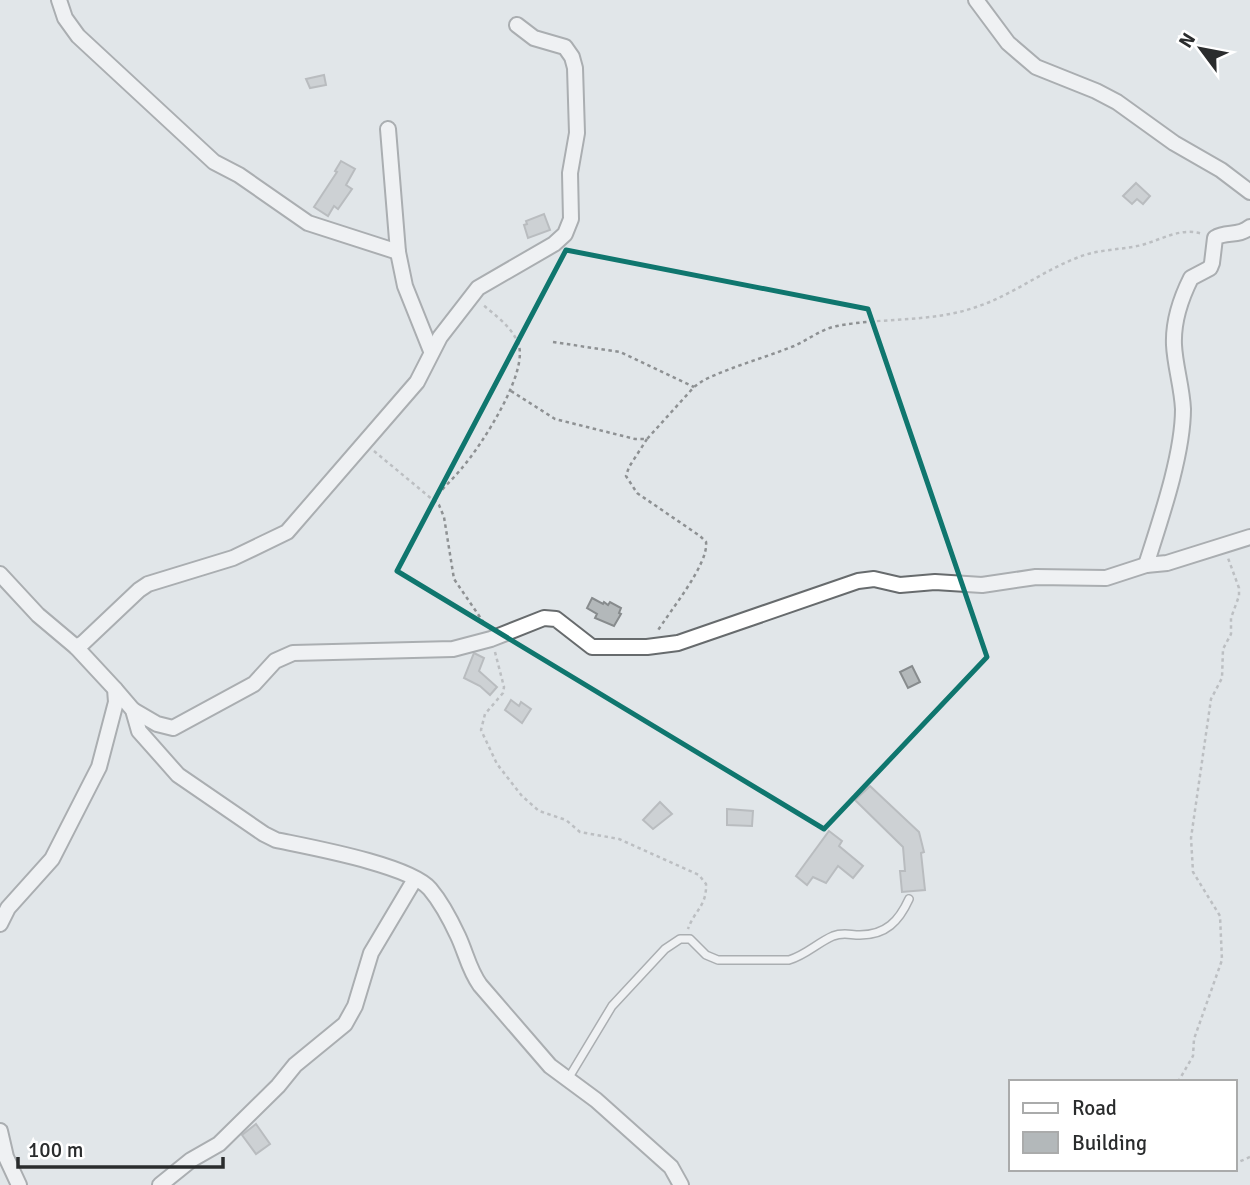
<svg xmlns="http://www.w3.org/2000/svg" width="1250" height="1185" font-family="Signika,sans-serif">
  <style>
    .building { fill: #b3b8ba; stroke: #878b8d; stroke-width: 2 }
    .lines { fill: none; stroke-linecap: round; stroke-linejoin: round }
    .lane-casing { stroke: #676b6d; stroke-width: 10 }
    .street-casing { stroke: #676b6d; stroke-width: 18 }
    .path { stroke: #8e9193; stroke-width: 2.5; stroke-dasharray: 3.5 3.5; stroke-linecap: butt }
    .lane { stroke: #fff; stroke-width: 7 }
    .street { stroke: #fff; stroke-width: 14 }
    .marked { fill: none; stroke: #0f766e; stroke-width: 5; stroke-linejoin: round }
  </style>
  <rect width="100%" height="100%" fill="#e1e6e9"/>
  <g class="building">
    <polygon points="324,75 326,85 310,88 306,79"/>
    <polygon points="341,161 355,169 346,185 352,189 338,209 334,206 328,216 314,207 337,172 335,171"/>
    <polygon points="1136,183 1150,196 1143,204 1137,199 1132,204 1123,196"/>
    <polygon points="544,214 550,230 528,238 524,225 527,224 526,221"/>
    <polygon points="592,598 603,604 604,602 608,605 610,602 621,608 619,613 621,614 614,626 595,618 597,614 587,608"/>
    <polygon points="474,653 484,658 479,671 497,687 490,695 480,686 464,678"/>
    <polygon points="912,666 920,682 908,688 900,672"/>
    <polygon points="511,700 519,706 521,702 531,709 522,723 505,710"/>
    <polygon points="870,786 919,832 924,852 921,853 925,890 902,892 900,871 905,871 903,847 855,800"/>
    <polygon points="660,802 672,814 653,829 643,820"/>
    <polygon points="727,809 753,811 752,826 727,825"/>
    <polygon points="829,831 842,841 839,846 863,866 853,878 838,866 826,883 813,877 807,885 796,876"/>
    <polygon points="256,1124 270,1144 256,1154 242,1135"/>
  </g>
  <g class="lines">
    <defs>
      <path id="lane" d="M568 1079 612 1006 665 949 680 939H690L706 955 718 960H789C806 955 817 943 833 936 843 932 850 935 860 935 886 935 899 921 909 899"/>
      <g id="street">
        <polyline points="59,0 65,18 78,36 214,162 239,175 308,223 398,252"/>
        <polyline points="976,0 1008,43 1036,67 1096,91 1117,102 1174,143 1221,170 1250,192"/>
        <polyline points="388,129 398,252 405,286 431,351"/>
        <path d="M1146 565C1160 521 1183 455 1183 409 1182 387 1175 366 1174 345 1173 323 1181 298 1191 278L1210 268 1212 263 1215 238C1226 231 1239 237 1250 227"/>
        <polyline points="0,574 38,615 76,647 115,689 116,702 99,767 52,859 8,908 0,924"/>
        <polyline points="76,647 83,643 139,590 148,584 233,558 287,532 417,382 440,337 478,288 554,244 565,234 571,219 570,173 577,133 575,68 572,57 565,47 534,38 517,25"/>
        <path d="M115 689 133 710 139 731 178 775 264 834 276 840C309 847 410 865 430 889 441 902 451 921 458 936 466 953 469 970 480 985L550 1066 596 1100 671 1167 681 1185"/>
        <polyline points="133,710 157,724 173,728 254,684 275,661 293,653 453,649 491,639 544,618 556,619 592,647 647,647 678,643 858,581 874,579 900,585 935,582 982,585 1036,577 1106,578 1146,565 1167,563 1250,537"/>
        <polyline points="0,1131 6,1157 19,1185"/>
        <polyline points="160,1185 191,1160 219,1144 278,1086 295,1065 345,1024 355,1006 371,953 415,879"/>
      </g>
    </defs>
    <use href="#lane" class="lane-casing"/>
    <use href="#street" class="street-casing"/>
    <g class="path">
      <polyline points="553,342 620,352 694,387"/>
      <path d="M511 391 555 419 635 439H647L694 387 704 380C733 366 764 358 794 346 808 340 821 329 837 326 884 317 933 323 979 306 1014 294 1044 270 1079 257 1099 249 1121 250 1142 245 1163 239 1181 227 1203 234"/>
      <path d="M647 439 629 467 626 476 637 493 700 536 706 542C709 564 669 612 657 632"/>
      <polyline points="374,451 439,505 444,517 454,579 486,626"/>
      <path d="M433 500C442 489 453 479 462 468 481 446 530 371 518 343 511 326 495 315 482 304"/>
      <path d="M495 652 504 687 503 693 485 714 481 730 497 764 522 796 539 811 566 820 580 832 619 839 699 875 706 884C707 906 694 911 688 929"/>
      <polyline points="1178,1082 1193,1056 1194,1039 1222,960 1220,916 1193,872 1191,838 1211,699 1222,678 1223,649 1231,634 1231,618 1239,596 1239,588 1228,558"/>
      <polyline points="1234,1164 1250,1157"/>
    </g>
    <use href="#lane" class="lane"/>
    <use href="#street" class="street"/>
  </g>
  <path d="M0 0H1250V1185H0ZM566 250 868 309 987 657 824 829 397 571Z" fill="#e1e6e9" fill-opacity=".55" fill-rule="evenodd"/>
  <path class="marked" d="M566 250 868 309 987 657 824 829 397 571Z"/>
  <rect x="1009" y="1080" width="228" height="91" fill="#ffffff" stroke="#aaabab" stroke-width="2"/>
  <rect x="1023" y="1103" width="35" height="10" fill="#ffffff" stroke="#aaabab" stroke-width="2"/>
  <text x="1072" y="1115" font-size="21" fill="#2a2c2d">Road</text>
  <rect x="1023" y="1132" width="35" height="21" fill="#b3b8ba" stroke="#aaabab" stroke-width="2"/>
  <text x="1072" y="1150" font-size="21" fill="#2a2c2d">Building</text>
  <g transform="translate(1201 49) rotate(302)" stroke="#ffffff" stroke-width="5" paint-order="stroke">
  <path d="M0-5L12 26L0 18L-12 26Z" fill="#2a2c2d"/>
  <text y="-10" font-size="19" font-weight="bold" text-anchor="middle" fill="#2a2c2d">N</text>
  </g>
  <path d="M18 1157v10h205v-10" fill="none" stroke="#2a2c2d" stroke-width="3.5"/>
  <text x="28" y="1157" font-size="21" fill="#2a2c2d" stroke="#ffffff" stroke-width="5" paint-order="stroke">100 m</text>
</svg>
